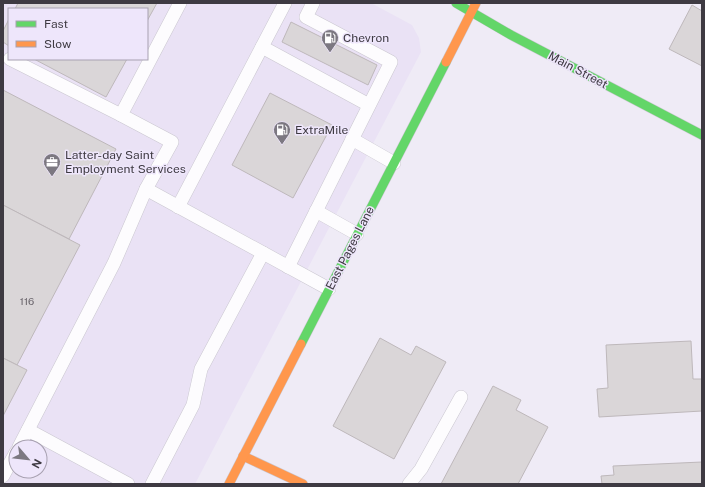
<svg xmlns="http://www.w3.org/2000/svg" width="705" height="487" font-family="'Public Sans',sans-serif">
  <style>
    .built { fill: #eae2f5; fill-rule: evenodd }
    .building { fill: #dad6d8; stroke: #beb8bb }
    .lines { fill: none; stroke-linecap: round; stroke-linejoin: round }
    .lane-casing { stroke: #cac7d0; stroke-width: 14 }
    .fast-casing { stroke: #cac7d0; stroke-width: 10 }
    .slow-casing { stroke: #cac7d0; stroke-width: 10 }
    .lane { stroke: #fdfcfe; stroke-width: 13 }
    .fast { stroke: #63d668; stroke-width: 9 }
    .slow { stroke: #ff974d; stroke-width: 9 }
    .labels { text-anchor: middle; dominant-baseline: central; stroke-width: 3; stroke-linejoin: round; paint-order: stroke }
    .number-label { font-size: 10px; fill: #676269 }
    .poi-label { font-size: 12px; fill: #3e3a42; stroke: #eee6fb; text-anchor: start }
    .street-label { font-size: 12px; fill: #3e3a42; stroke: #eee6fb }
  </style>
  <rect width="100%" height="100%" fill="#efebf6"/>
  <path class="built" d="M3 3H371L412 25 419 38 421 52 195 484H3ZM9 9H147V59H9ZM16 447H40V471H16Z"/>
  <g class="building">
    <polygon points="18,3 157,3 147,21 147,9 15,9"/>
    <polygon points="692,5 702,11 702,66 669,49"/>
    <polygon points="9,19 9,46 3,42 3,31"/>
    <polygon points="291,22 377,65 368,85 282,42"/>
    <polygon points="34,59 127,59 106,97"/>
    <polygon points="3,90 116,149 69,239 3,205"/>
    <polygon points="270,93 332,125 293,198 232,165"/>
    <polygon points="3,205 80,245 17,365 3,358"/>
    <polygon points="380,338 411,355 416,346 446,362 394,459 333,426"/>
    <polygon points="691,341 693,379 702,379 702,411 599,417 597,389 608,388 606,345"/>
    <polygon points="3,358 27,370 3,416"/>
    <polygon points="493,386 521,400 516,410 548,427 518,484 441,484"/>
    <polygon points="702,462 702,484 602,484 601,476 614,475 613,466"/>
  </g>
  <g class="lines">
    <defs>
      <g id="lane">
        <polyline points="262,47 369,105"/>
        <polyline points="10,59 121,115"/>
        <polyline points="352,139 394,163"/>
        <polyline points="146,189 329,289"/>
        <polyline points="178,207 285,3"/>
        <polyline points="316,211 357,234"/>
        <polyline points="288,267 391,62 306,17 313,3"/>
        <polyline points="28,430 128,484"/>
        <polyline points="19,447 114,263 146,189 172,142 121,115 180,3"/>
        <polyline points="3,476 16,452"/>
        <polyline points="152,484 193,405 201,369 263,253"/>
        <polyline points="409,484 421,469 461,397"/>
      </g>
      <g id="fast">
        <polyline points="456,3 511,35 702,135"/>
        <polyline points="301,344 446,62"/>
      </g>
      <g id="slow">
        <polyline points="446,62 476,3"/>
        <polyline points="243,456 303,484"/>
        <polyline points="229,484 301,344"/>
      </g>
    </defs>
    <use href="#lane" class="lane-casing"/>
    <use href="#fast" class="fast-casing"/>
    <use href="#slow" class="slow-casing"/>
    <use href="#lane" class="lane"/>
    <use href="#fast" class="fast"/>
    <use href="#slow" class="slow"/>
  </g>
  <defs>
    <symbol id="fuel-pin" viewBox="-11 -11 22 30"><path d="M0 17L-7.5 6A9.5 9.5 0 1 1 7.5 6Z" fill="#7c7881" stroke="#eee6fb"/><path d="M-5.5-6h7V0h2V4h1.3V-2.5L3-4.5l.8-.8L6-3V5H2.5V1h-1V6h-7ZM-4.2-4.7v3.2H.2V-4.7Z" fill="#fff"/></symbol>
    <symbol id="office-pin" viewBox="-11 -11 22 30"><path d="M0 17L-7.5 6A9.5 9.5 0 1 1 7.5 6Z" fill="#7c7881" stroke="#eee6fb"/><path d="M-6-3h4V-5.5h4V-3h4V5H-6ZM-1-4.5V-3h2v-1.5ZM-6 0V1H6V0Z" fill="#fff"/></symbol>
  </defs>
  <g fill-rule="evenodd">
    <use href="#fuel-pin" x="320" y="28" width="20" height="27"/>
    <use href="#fuel-pin" x="272" y="120" width="20" height="27"/>
    <use href="#office-pin" x="42" y="152" width="20" height="27"/>
  </g>
  <g class="labels">
    <g class="number-label">
      <text x="27" y="301">116</text>
    </g>
    <g class="poi-label">
      <text x="343" y="38">Chevron</text>
      <text x="295" y="130">ExtraMile</text>
      <text x="65" y="155">Latter-day Saint<tspan x="65" dy="14">Employment Services</tspan></text>
    </g>
    <g class="street-label">
      <text transform="translate(578 70) rotate(28)">Main Street</text>
      <text transform="translate(350 248) rotate(-63)">East Pages Lane</text>
    </g>
  </g>
  <rect width="705" height="487" fill="none" stroke="#3e3a42" stroke-width="8"/>
  <rect x="8" y="8" width="140" height="52" fill="#eee6fb" stroke="#a8a1b1"/>
  <rect x="16" y="21" width="20" height="6" fill="#63d668" stroke="#a8a1b1"/>
  <text x="44" y="28" font-size="12" fill="#3e3a42">Fast</text>
  <rect x="16" y="41" width="20" height="6" fill="#ff974d" stroke="#a8a1b1"/>
  <text x="44" y="48" font-size="12" fill="#3e3a42">Slow</text>
  <g transform="translate(28 459) rotate(118)"><circle r="19" fill="#eee6fb" stroke="#a8a1b1"/>
  <path d="M0-3L7 15L0 10L-7 15Z" fill="#7c7881"/>
  <text y="-6" font-size="11" font-weight="bold" text-anchor="middle" fill="#3e3a42">N</text>
  </g>
</svg>
